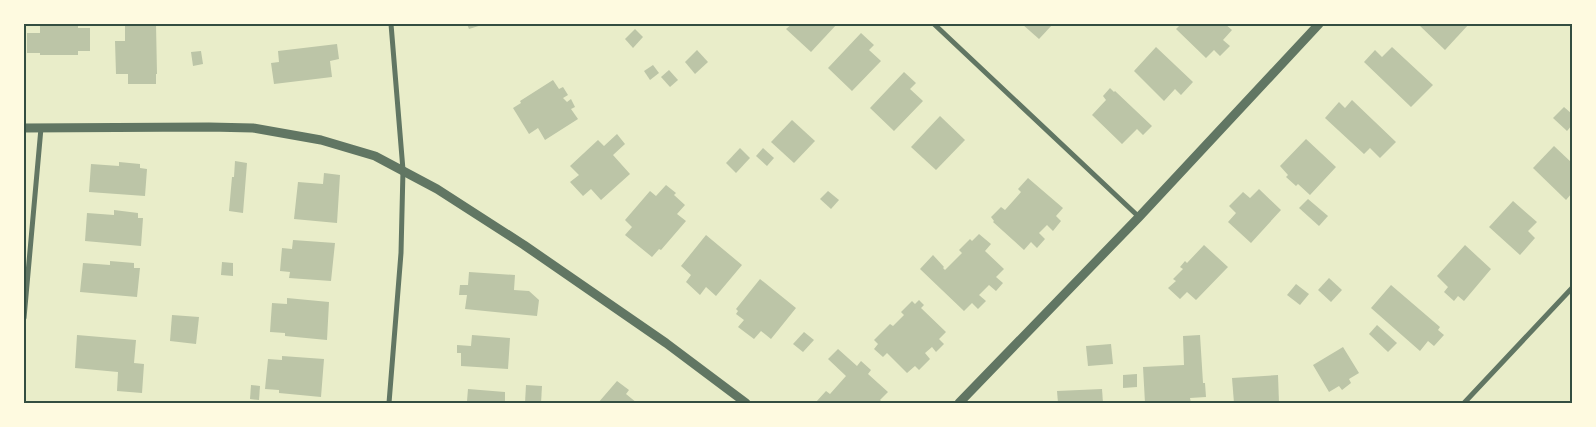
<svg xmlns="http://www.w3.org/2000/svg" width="1596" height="427" font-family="'IBM Plex Sans',sans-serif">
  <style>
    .building { fill: #bcc5a7 }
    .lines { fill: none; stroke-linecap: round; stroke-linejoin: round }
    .minor { stroke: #617663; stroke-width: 5 }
    .tertiary { stroke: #617663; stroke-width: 9 }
    .neatline { fill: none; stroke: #344e41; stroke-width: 2 }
  </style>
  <rect width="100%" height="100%" fill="#e9edc9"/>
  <g class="building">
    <polygon points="40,24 78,24 78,28 90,28 90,51 78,51 78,55 40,55 40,53 27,53 27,33 40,33"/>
    <polygon points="125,24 156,24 157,74 156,74 156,84 128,84 128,74 116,74 115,41 125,41"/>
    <polygon points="467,24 485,24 469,29"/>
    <polygon points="792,24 837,24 811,52 786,29"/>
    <polygon points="1022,24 1053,24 1039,39"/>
    <polygon points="1181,24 1225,24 1232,30 1223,40 1230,46 1220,56 1214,50 1206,58 1176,29"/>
    <polygon points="1418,24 1469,24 1445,50"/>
    <polygon points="635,29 643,37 633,48 625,39"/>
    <polygon points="861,33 874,45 869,50 881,61 852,91 828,68"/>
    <polygon points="337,44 339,59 330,61 332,77 274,84 271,63 279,62 278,51"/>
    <polygon points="1156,47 1193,82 1181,95 1175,89 1164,101 1134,71"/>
    <polygon points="1392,47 1433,85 1411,107 1364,62 1375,50 1382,57"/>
    <polygon points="697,50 708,62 695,74 685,62"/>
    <polygon points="201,51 203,64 193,66 191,52"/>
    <polygon points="653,65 659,73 650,80 644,71"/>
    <polygon points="669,70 678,80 670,87 661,77"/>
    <polygon points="904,72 916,83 910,89 923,101 894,131 870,108"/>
    <polygon points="553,80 559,89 563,87 568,95 563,98 567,102 571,99 575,107 571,109 578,119 545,140 538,128 529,134 513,108 521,103 520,101"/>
    <polygon points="1110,88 1114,92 1115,91 1152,126 1143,135 1137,129 1122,144 1092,115 1106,100 1103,96"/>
    <polygon points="1352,100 1396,142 1380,158 1370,148 1364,154 1325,118 1339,102 1345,108"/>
    <polygon points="1564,107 1572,114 1572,125 1567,131 1553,118"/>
    <polygon points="940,116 965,140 936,170 911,147"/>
    <polygon points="792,120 815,141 794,163 771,142"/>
    <polygon points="617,134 625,144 613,155 630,174 601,200 591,189 583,196 570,182 579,175 570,166 598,140 604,146"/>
    <polygon points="1306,139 1336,167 1310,195 1298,184 1296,186 1286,177 1288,175 1280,166"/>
    <polygon points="1554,146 1572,163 1572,193 1566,200 1533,168"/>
    <polygon points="740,148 750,158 736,173 726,163"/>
    <polygon points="763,148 774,158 767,166 756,156"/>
    <polygon points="235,161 247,163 243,213 229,211 232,177 234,177"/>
    <polygon points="119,162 140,164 140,168 147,169 145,196 89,192 91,164 119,166"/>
    <polygon points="324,173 340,175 337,223 294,219 298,182 323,184"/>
    <polygon points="1028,178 1063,208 1056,216 1061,221 1053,231 1047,225 1039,233 1045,239 1037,248 1031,242 1024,250 993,222 994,221 991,217 1001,207 1005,210 1021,192 1018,189"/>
    <polygon points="666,185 676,193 674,195 685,205 677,214 686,221 661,250 659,249 652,257 625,235 632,227 625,220 650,191 656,196"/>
    <polygon points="1259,189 1281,210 1251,243 1228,222 1236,213 1229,206 1243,192 1250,198"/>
    <polygon points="828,191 839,200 831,209 820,199"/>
    <polygon points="1308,199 1328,216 1319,226 1299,208"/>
    <polygon points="1513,201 1537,222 1528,231 1535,238 1520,255 1489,227"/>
    <polygon points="114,210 138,213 138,218 143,218 141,246 85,241 87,213 114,215"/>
    <polygon points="979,234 991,244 985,251 1004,269 996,277 1003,283 996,291 989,285 979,295 986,301 978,309 972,303 964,311 920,269 933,255 944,267 943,268 945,270 962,253 959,250 970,239 972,241"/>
    <polygon points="706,235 742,265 716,296 706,287 700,295 686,282 691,275 681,266"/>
    <polygon points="293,240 335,243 331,281 289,278 290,272 280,271 282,248 292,249"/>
    <polygon points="1204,245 1228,267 1196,300 1187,292 1180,299 1168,288 1176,281 1173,279 1183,269 1180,267 1185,261 1187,263"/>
    <polygon points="1465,245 1491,269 1464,301 1458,296 1454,301 1444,292 1448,287 1437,276"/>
    <polygon points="110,261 134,263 134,268 140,268 137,297 80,292 83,263 110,265"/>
    <polygon points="222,262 233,263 233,276 221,275"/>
    <polygon points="469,272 515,275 514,290 529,291 539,300 537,316 465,309 467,295 459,295 460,285 468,285"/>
    <polygon points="1329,278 1342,290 1331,302 1318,290"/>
    <polygon points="760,279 796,308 771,339 761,331 754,339 738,327 744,320 736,314 738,311 736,309"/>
    <polygon points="1296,284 1309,294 1300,305 1287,295"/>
    <polygon points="1391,285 1440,327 1438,330 1444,335 1434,346 1428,341 1420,351 1371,308"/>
    <polygon points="287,298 329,302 327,340 285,336 285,333 270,332 272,303 287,304"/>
    <polygon points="919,300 924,305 921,308 946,332 939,339 944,344 936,352 932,347 925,353 930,359 919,370 915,366 907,373 887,353 883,357 874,349 878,344 874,340 890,324 893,326 904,315 901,312 912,301 915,304"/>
    <polygon points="172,315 199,317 196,344 170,341"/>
    <polygon points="1377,325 1397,343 1388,352 1369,334"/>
    <polygon points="804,332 814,340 803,352 793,344"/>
    <polygon points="77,335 136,340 134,363 144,364 142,393 117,391 118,372 75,368"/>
    <polygon points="472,335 510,338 508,369 461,366 461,353 457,353 457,345 471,346"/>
    <polygon points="1200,335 1203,383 1205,383 1206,397 1190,398 1191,403 1145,403 1143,367 1184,365 1183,336"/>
    <polygon points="1111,344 1113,364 1088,366 1086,346"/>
    <polygon points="1343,347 1359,373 1349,379 1351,383 1342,390 1339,386 1329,392 1313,365"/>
    <polygon points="838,349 857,366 861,361 871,370 868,374 888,392 880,400 883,403 818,403 816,402 826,391 830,394 846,376 828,359"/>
    <polygon points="282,356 324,359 321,397 279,393 279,390 265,389 268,359 282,360"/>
    <polygon points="1137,374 1137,387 1123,388 1123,375"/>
    <polygon points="1278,375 1279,403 1234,403 1232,378"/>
    <polygon points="617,381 629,390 626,394 637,403 598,403"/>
    <polygon points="251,385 260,386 259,400 250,399"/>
    <polygon points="526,385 542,386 541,403 525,403"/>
    <polygon points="468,389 505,392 505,403 458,403 458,401 467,401"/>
    <polygon points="1102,389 1103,403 1058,403 1057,391"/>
  </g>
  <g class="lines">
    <g class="minor">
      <polyline points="934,24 1139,217"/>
      <polyline points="24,318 41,128"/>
      <polyline points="389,403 401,253 403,170 391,24"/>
      <polyline points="1464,403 1572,288"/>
    </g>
    <g class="tertiary">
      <polyline points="24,128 209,127 253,128 321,140 375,156 437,189 524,245 666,343 746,403"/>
      <polyline points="959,403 1139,217 1319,24"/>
    </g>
  </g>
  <rect width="1596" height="427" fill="none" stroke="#fefae0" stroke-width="50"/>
  <rect x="25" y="25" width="1546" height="377" class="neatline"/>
</svg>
